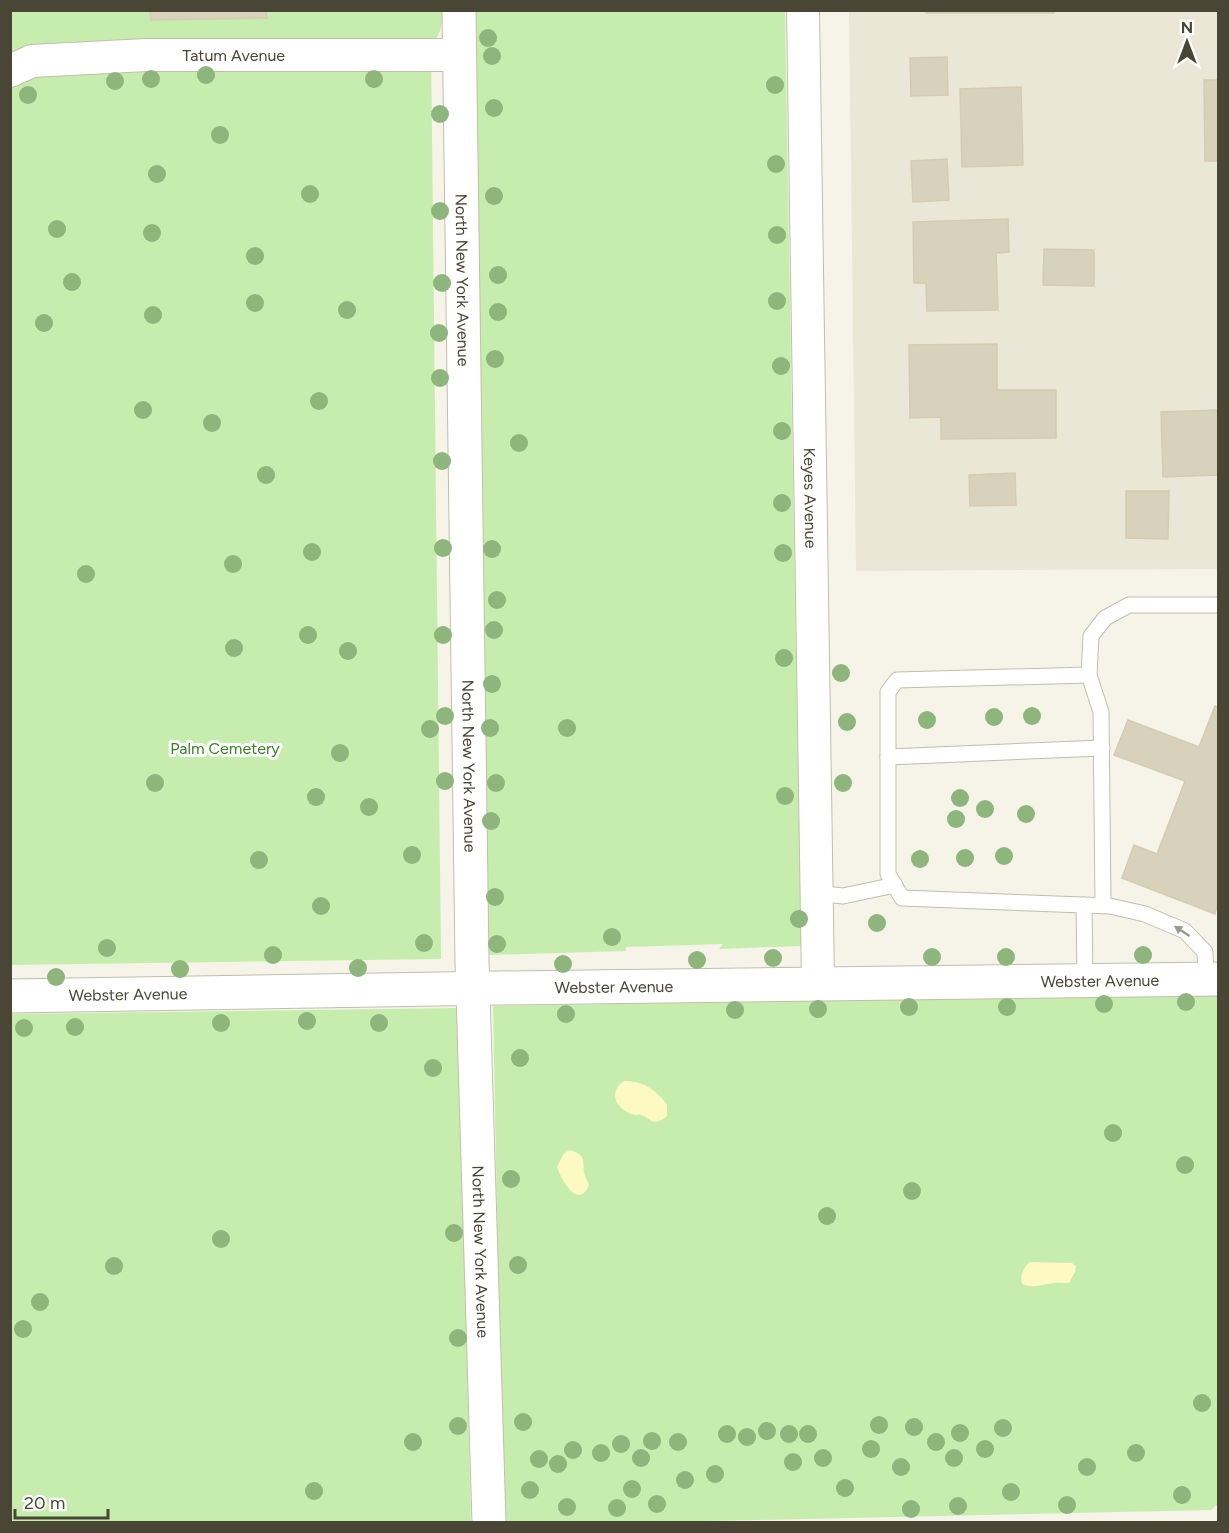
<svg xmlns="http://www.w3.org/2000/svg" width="1229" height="1533" font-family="Figtree,sans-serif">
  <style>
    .residential { fill: #eae7d6 }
    .green { fill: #c6edae }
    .sand { fill: #fcfac2 }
    .building { fill: #d8d2bd; stroke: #d4ccaf; stroke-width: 1.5 }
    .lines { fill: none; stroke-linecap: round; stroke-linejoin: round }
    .service-casing { stroke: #c2beaa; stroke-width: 17 }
    .minor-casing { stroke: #c2beaa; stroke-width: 34 }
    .tertiary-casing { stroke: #c2beaa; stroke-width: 35 }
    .service { stroke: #fff; stroke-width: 15 }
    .minor { stroke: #fff; stroke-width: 32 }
    .tertiary { stroke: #fff; stroke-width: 33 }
    .tree { fill: #8db57c }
    .oneway { fill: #9b9990 }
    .labels { text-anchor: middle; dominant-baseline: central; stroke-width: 6; stroke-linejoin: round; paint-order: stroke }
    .street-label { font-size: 16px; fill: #4a4636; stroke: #fff }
    .park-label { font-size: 16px; fill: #378223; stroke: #fff }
  </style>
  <rect width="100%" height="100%" fill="#f6f4e8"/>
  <polygon class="residential" points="849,11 1218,11 1218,569 856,571"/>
  <g class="green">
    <path d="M10 11H443C442 24 442 34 431 44L441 959 11 965Z"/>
    <polygon points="470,11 785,11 801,946 719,949 723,944 626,947 626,951 488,955"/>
    <polygon points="1218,994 1218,1504 1211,1510 666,1522 503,1522 493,1006"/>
    <polygon points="458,1008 471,1522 11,1522 10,1014"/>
  </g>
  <g class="sand">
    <path d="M624 1081C642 1080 658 1091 667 1105V1116C652 1128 651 1118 641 1115 639 1114 638 1115 636 1115 618 1112 606 1093 624 1081Z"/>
    <path d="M570 1150C589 1156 581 1163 585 1175 586 1179 588 1182 589 1185 578 1211 561 1179 557 1167L564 1153Z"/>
    <path d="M1030 1262 1072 1263 1076 1266 1075 1272 1069 1283C1062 1283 1054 1282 1048 1284 1038 1286 1032 1288 1022 1284 1020 1276 1023 1267 1030 1262Z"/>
  </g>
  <g class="building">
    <polygon points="150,10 266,10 267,18 151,20"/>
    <rect x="926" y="10" width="128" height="3"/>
    <polygon points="947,57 948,95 911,96 910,58"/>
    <polygon points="1204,80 1218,80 1218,161 1205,161"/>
    <polygon points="1021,87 1023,165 962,167 960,89"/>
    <polygon points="947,159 949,200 913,202 911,161"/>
    <polygon points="1008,219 1009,252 996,253 998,310 927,311 926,283 914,283 913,222"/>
    <polygon points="1044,249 1094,250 1094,286 1043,285"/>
    <polygon points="997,344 997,390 1056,390 1056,438 941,439 941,417 910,418 909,345"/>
    <polygon points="1218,410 1218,486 1218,475 1163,477 1161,412"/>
    <polygon points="1015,473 1016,505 970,506 969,475"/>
    <polygon points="1126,491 1169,491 1168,539 1126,538"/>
    <polygon points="1215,706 1218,707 1218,903 1215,914 1122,878 1134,845 1157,854 1185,781 1114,755 1128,720 1199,747"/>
  </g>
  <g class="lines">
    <defs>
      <g id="service">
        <polyline points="1089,675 1101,712 1103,905"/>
        <polyline points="888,757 1102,748"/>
        <polyline points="817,893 843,896 895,885"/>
        <polyline points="1084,905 1085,980"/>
        <polyline points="1206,979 1205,952 1185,931 1145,914 1110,906 902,898 888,874 888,692 897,680 1089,675 1091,636 1105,618 1129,605 1218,605"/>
      </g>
      <g id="minor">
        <path id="s1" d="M803 10 818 983"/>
        <path id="s2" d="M10 71 32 61 146 55H460"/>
      </g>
      <g id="tertiary">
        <path id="s3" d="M459 10 472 961 489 1522"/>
        <path id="s4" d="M10 996 500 988 1218 979"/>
      </g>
    </defs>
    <use href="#service" class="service-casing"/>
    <use href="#minor" class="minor-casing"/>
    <use href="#tertiary" class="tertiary-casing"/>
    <use href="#service" class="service"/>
    <use href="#minor" class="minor"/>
    <use href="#tertiary" class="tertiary"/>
  </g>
  <g class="tree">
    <circle cx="488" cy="38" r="9"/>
    <circle cx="492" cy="56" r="9"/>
    <circle cx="206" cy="75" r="9"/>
    <circle cx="151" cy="79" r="9"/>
    <circle cx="374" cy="79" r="9"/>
    <circle cx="115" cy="81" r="9"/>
    <circle cx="775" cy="85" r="9"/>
    <circle cx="28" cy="95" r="9"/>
    <circle cx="494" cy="108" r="9"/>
    <circle cx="440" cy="114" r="9"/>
    <circle cx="220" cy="135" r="9"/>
    <circle cx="776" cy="164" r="9"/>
    <circle cx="157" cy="174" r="9"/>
    <circle cx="310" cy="194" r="9"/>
    <circle cx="494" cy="196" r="9"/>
    <circle cx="440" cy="211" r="9"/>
    <circle cx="57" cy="229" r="9"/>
    <circle cx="152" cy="233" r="9"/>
    <circle cx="777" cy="235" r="9"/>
    <circle cx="255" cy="256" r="9"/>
    <circle cx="498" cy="275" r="9"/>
    <circle cx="72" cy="282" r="9"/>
    <circle cx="442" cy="283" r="9"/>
    <circle cx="777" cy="301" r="9"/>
    <circle cx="255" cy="303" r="9"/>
    <circle cx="347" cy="310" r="9"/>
    <circle cx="498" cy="312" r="9"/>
    <circle cx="153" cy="315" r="9"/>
    <circle cx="44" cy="323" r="9"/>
    <circle cx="439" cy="333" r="9"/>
    <circle cx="495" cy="359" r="9"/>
    <circle cx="781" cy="366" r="9"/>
    <circle cx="440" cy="378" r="9"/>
    <circle cx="319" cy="401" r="9"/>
    <circle cx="143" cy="410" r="9"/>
    <circle cx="212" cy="423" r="9"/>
    <circle cx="782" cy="431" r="9"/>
    <circle cx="519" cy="443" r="9"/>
    <circle cx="442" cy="461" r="9"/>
    <circle cx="266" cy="475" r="9"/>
    <circle cx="782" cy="503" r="9"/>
    <circle cx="443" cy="548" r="9"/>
    <circle cx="492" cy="549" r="9"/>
    <circle cx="312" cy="552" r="9"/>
    <circle cx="783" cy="553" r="9"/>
    <circle cx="233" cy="564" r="9"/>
    <circle cx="86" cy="574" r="9"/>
    <circle cx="497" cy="600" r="9"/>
    <circle cx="494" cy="630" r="9"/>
    <circle cx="308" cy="635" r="9"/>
    <circle cx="443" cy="635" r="9"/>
    <circle cx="234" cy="648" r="9"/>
    <circle cx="348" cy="651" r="9"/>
    <circle cx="784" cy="658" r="9"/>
    <circle cx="841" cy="673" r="9"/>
    <circle cx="492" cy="684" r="9"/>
    <circle cx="445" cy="716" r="9"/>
    <circle cx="1032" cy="716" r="9"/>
    <circle cx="994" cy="717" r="9"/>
    <circle cx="927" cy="720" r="9"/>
    <circle cx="847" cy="722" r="9"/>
    <circle cx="490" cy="728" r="9"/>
    <circle cx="567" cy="728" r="9"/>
    <circle cx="430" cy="729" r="9"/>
    <circle cx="340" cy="753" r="9"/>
    <circle cx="445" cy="781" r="9"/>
    <circle cx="155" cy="783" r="9"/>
    <circle cx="496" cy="783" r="9"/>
    <circle cx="843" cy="783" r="9"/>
    <circle cx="785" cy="796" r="9"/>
    <circle cx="316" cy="797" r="9"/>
    <circle cx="960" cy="798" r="9"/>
    <circle cx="369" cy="807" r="9"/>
    <circle cx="985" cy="809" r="9"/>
    <circle cx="1026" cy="814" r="9"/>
    <circle cx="956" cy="819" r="9"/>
    <circle cx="491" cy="821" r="9"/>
    <circle cx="412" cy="855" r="9"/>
    <circle cx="1004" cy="856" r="9"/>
    <circle cx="965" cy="858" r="9"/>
    <circle cx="920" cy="859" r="9"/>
    <circle cx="259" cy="860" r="9"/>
    <circle cx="495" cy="897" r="9"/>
    <circle cx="321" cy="906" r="9"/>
    <circle cx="799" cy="919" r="9"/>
    <circle cx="877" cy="923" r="9"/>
    <circle cx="612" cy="937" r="9"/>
    <circle cx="424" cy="943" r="9"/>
    <circle cx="497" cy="944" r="9"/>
    <circle cx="107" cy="948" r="9"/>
    <circle cx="273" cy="955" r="9"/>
    <circle cx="1143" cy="955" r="9"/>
    <circle cx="932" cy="957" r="9"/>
    <circle cx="1006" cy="957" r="9"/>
    <circle cx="773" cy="958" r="9"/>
    <circle cx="697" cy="960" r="9"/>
    <circle cx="563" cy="964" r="9"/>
    <circle cx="358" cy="968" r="9"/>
    <circle cx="180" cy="969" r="9"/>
    <circle cx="56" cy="977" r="9"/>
    <circle cx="1186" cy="1002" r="9"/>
    <circle cx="1104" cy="1004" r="9"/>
    <circle cx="909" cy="1007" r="9"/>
    <circle cx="1007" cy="1007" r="9"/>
    <circle cx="818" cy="1009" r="9"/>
    <circle cx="735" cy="1010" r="9"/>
    <circle cx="566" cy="1014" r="9"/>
    <circle cx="307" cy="1021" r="9"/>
    <circle cx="221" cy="1023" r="9"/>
    <circle cx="379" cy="1023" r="9"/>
    <circle cx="75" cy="1027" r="9"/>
    <circle cx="24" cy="1028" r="9"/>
    <circle cx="520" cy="1058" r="9"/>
    <circle cx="433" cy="1068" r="9"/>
    <circle cx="1113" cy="1133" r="9"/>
    <circle cx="1185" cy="1165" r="9"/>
    <circle cx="511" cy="1179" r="9"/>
    <circle cx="912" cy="1191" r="9"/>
    <circle cx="827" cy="1216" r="9"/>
    <circle cx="454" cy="1233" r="9"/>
    <circle cx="221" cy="1239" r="9"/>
    <circle cx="518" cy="1265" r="9"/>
    <circle cx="114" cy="1266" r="9"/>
    <circle cx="40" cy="1302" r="9"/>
    <circle cx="23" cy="1329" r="9"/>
    <circle cx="458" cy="1338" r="9"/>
    <circle cx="1202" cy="1403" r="9"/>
    <circle cx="523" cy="1422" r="9"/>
    <circle cx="879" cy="1425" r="9"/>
    <circle cx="458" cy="1426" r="9"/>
    <circle cx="914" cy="1427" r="9"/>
    <circle cx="1003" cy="1428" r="9"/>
    <circle cx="767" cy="1431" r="9"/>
    <circle cx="960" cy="1433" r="9"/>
    <circle cx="727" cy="1434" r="9"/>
    <circle cx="789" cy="1434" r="9"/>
    <circle cx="808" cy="1434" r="9"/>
    <circle cx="747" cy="1437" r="9"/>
    <circle cx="652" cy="1441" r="9"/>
    <circle cx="413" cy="1442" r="9"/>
    <circle cx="678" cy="1442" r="9"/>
    <circle cx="936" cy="1442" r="9"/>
    <circle cx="621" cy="1444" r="9"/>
    <circle cx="871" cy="1449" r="9"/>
    <circle cx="985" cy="1449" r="9"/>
    <circle cx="573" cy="1450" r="9"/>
    <circle cx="601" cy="1453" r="9"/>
    <circle cx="1136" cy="1453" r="9"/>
    <circle cx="641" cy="1458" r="9"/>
    <circle cx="823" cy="1458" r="9"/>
    <circle cx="954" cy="1458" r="9"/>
    <circle cx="539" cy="1459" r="9"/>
    <circle cx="793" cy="1462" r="9"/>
    <circle cx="558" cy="1464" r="9"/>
    <circle cx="901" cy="1467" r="9"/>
    <circle cx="1087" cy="1467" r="9"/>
    <circle cx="715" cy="1474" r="9"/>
    <circle cx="685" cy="1480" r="9"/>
    <circle cx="845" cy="1488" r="9"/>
    <circle cx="632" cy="1489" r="9"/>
    <circle cx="530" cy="1490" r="9"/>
    <circle cx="314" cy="1491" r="9"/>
    <circle cx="1011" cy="1492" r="9"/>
    <circle cx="1182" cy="1495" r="9"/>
    <circle cx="657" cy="1504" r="9"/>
    <circle cx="1067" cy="1505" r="9"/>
    <circle cx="958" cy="1506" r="9"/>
    <circle cx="567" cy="1507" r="9"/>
    <circle cx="617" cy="1508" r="9"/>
    <circle cx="911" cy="1509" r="9"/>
  </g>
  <defs><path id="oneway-solid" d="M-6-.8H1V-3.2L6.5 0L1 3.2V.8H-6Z" transform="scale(1.5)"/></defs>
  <use class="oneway" href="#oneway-solid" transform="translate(1182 931) rotate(-147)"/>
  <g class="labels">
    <g class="street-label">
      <text stroke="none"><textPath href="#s2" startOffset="226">Tatum Avenue</textPath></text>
      <text stroke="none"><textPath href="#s3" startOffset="270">North New York Avenue</textPath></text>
      <text stroke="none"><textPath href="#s1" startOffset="488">Keyes Avenue</textPath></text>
      <text stroke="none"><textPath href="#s3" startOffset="756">North New York Avenue</textPath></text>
      <text stroke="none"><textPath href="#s4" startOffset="1090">Webster Avenue</textPath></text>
      <text stroke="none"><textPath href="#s4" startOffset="604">Webster Avenue</textPath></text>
      <text stroke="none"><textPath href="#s4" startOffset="118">Webster Avenue</textPath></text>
      <text stroke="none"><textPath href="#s3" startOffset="1242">North New York Avenue</textPath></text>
    </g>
    <g class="park-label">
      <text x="225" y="748">Palm Cemetery</text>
    </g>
  </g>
  <rect width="1229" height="1533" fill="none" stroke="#4a4636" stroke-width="24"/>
  <g transform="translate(1187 42)" stroke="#ffffff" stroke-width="4.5" paint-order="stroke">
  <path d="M0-4.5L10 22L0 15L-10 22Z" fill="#4a4636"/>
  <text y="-9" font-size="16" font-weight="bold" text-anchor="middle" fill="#4a4636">N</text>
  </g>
  <path d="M15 1509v9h93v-9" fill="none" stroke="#4a4636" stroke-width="3"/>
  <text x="24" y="1509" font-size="18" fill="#4a4636" stroke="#ffffff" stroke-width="4.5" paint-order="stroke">20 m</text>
</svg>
